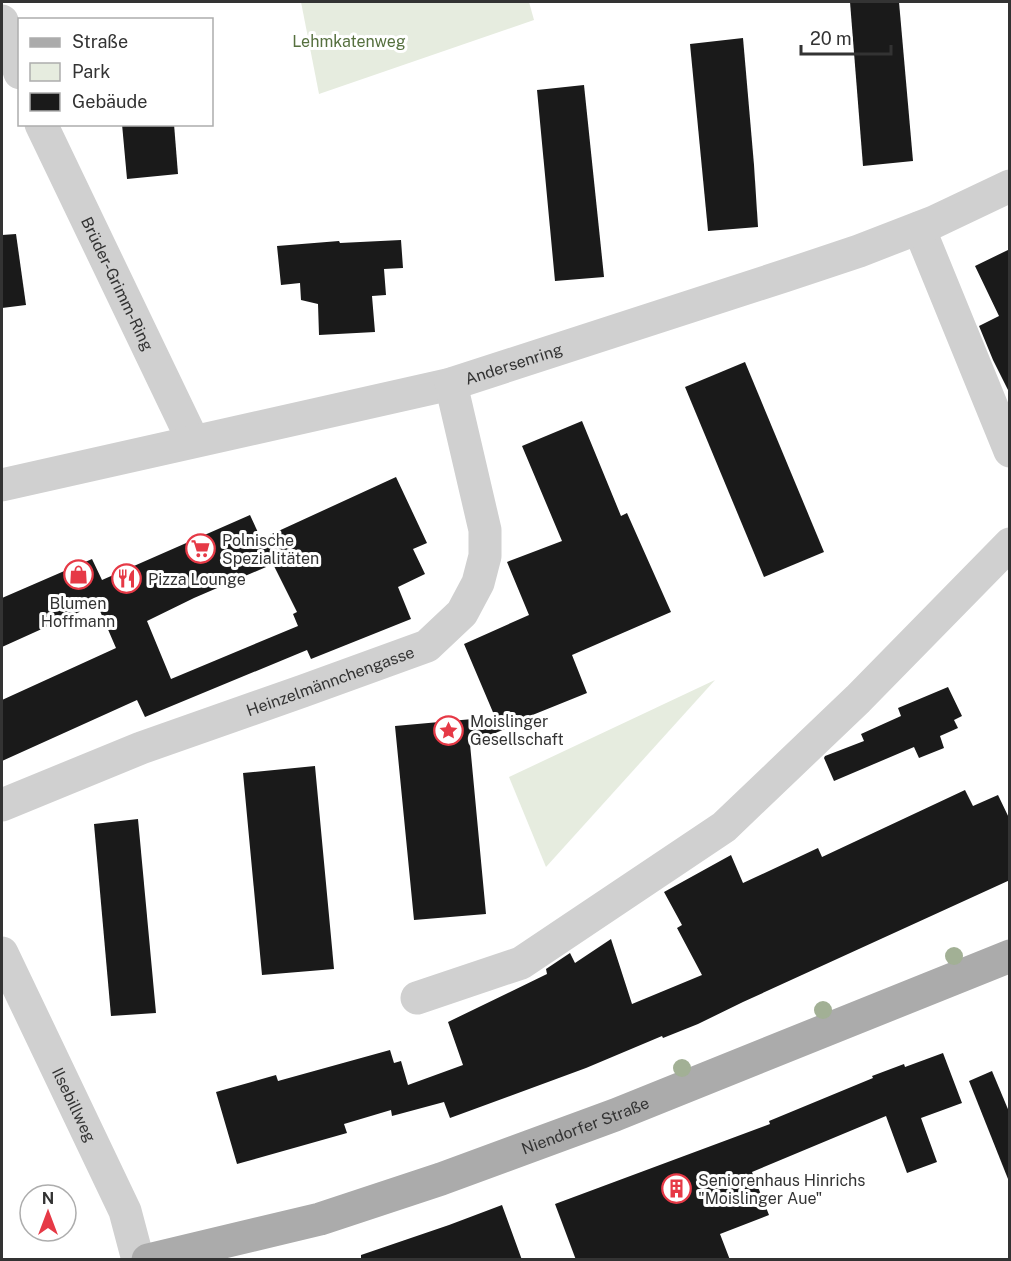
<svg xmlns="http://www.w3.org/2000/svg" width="1011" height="1261" font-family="'Public Sans',sans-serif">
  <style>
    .green { fill: #e6ecdf }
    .building { fill: #1a1a1a; fill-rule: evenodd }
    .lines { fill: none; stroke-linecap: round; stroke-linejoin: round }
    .minor { stroke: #d0d0d0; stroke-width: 33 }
    .major { stroke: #ababab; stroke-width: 33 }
    .tree { fill: #a2b095 }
    .labels { text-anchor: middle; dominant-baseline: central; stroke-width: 6; stroke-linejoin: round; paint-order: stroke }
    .park-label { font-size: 16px; fill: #56703f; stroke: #fff }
    .street-label { font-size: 16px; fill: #333; stroke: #fff }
    .poi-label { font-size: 16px; fill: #333; stroke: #fff; text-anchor: start }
  </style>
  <rect width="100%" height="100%" fill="#fff"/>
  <g class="green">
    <polygon points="301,2 529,2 534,20 319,94"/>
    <polygon points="715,680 546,867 509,777"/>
  </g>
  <g class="building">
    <polygon points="850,2 899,2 913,161 863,166"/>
    <polygon points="743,38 754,165 758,227 708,231 690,44"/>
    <polygon points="584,85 604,277 555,281 537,90"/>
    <polygon points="122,124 174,124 178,174 127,179"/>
    <polygon points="16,234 26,305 2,308 2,235"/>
    <polygon points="401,240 403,268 384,269 386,295 372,296 375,332 319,335 318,304 301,300 300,283 281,285 277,246 339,241 340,243"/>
    <polygon points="1010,249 1010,394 993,360 979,326 999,316 975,266"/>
    <polygon points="745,362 824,552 764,577 685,387"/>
    <polygon points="582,421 621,516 627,513 671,612 572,655 587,693 530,716 530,718 470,744 486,914 414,920 395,726 495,717 464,644 529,615 507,562 562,541 522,446"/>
    <path d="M396 477 427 543 413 549 425 574 398 587 411 619 311 659 307 650 145 717 137 700 2 761V700L116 648 97 604 2 647V598L92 559 102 580 250 515 261 539ZM273 564 297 612 293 614 298 626 171 679 147 621 194 598Z"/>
    <polygon points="948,687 962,716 954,720 958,728 940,736 944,748 919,758 914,747 834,781 824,758 825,756 864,741 861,734 901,716 898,708"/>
    <polygon points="315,766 334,969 262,975 243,773"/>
    <polygon points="965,790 973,806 998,795 1010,820 1010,880 743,1002 698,1024 663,1038 662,1036 586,1068 450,1118 444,1102 392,1116 391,1110 344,1124 347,1133 237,1164 216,1092 276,1075 278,1081 390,1050 394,1063 401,1061 408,1085 463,1065 448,1022 547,974 546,969 570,953 575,963 611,939 632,1004 702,975 677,928 682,925 664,892 731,855 743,883 818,848 822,857"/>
    <polygon points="138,819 156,1013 111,1016 94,824"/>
    <polygon points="943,1053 962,1103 921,1118 937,1162 907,1173 886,1116 752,1172 769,1215 720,1234 730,1260 576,1260 555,1204 770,1124 769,1121 873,1078 872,1076 904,1064 905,1067"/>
    <polygon points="992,1071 1010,1114 1010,1179 1008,1179 969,1081"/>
    <polygon points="502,1205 522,1260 361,1260 361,1255 449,1225"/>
  </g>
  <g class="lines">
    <g class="minor">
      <polyline points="2,21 20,73"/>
      <path id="s1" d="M41 124 193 441"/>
      <polyline points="919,228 1010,451"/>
      <path id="s2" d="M2 485 451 384 784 276 859 251 934 222 1010 186"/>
      <path id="s3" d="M2 805 141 748 303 691 427 646 462 613 478 583 485 556V530L451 384"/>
      <path id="s4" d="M2 953 125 1211 138 1260"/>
      <polyline points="417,998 521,963 724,827 858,699 1010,544"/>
    </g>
    <path class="major" id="s5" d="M148 1260 320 1219 441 1179 615 1115 1010 956"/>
  </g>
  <g class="tree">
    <circle cx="954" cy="956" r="9"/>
    <circle cx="823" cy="1010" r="9"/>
    <circle cx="682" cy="1068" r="9"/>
  </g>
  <defs>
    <symbol id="supermarket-ring" viewBox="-11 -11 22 22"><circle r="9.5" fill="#fff" stroke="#e63946" stroke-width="1.5"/><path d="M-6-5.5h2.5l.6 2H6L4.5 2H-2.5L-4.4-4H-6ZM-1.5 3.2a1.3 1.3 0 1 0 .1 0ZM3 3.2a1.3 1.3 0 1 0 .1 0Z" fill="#e63946"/></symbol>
    <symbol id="shop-ring" viewBox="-11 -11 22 22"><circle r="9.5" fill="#fff" stroke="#e63946" stroke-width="1.5"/><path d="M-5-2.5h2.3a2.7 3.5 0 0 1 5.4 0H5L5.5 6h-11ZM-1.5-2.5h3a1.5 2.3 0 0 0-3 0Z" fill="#e63946"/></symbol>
    <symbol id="restaurant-ring" viewBox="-11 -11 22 22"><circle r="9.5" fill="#fff" stroke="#e63946" stroke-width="1.5"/><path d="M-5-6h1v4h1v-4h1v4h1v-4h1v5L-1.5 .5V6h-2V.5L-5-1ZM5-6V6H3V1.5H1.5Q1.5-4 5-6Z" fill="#e63946"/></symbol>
    <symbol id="sight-ring" viewBox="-11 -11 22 22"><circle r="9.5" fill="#fff" stroke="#e63946" stroke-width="1.5"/><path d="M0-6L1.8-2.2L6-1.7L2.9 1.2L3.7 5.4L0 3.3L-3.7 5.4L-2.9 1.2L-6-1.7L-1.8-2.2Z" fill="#e63946"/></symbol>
    <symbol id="building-ring" viewBox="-11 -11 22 22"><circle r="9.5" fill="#fff" stroke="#e63946" stroke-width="1.5"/><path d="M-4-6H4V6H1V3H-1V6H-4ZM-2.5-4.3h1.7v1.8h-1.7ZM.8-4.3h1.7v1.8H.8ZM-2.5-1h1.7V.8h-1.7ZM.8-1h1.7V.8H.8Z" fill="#e63946"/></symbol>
  </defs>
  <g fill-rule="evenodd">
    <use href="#supermarket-ring" x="184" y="532" width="33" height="33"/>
    <use href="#shop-ring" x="62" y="558" width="33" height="33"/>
    <use href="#restaurant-ring" x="110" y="562" width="33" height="33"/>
    <use href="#sight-ring" x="432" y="714" width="33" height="33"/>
    <use href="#building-ring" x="660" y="1172" width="33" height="33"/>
  </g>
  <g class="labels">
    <g class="park-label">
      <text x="349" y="41">Lehmkatenweg</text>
    </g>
    <g class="street-label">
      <text stroke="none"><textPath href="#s1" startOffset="177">Brüder-Grimm-Ring</textPath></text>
      <text stroke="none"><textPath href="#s2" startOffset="526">Andersenring</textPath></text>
      <text stroke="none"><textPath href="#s3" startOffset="351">Heinzelmännchengasse</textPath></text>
      <text stroke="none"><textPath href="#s4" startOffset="168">Ilsebillweg</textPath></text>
      <text stroke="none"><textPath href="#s5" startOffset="458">Niendorfer Straße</textPath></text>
    </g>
    <g class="poi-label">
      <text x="222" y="540">Polnische<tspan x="222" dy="18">Spezialitäten</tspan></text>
      <text x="148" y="579">Pizza Lounge</text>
      <text x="78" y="603" text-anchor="middle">Blumen<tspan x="78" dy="18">Hoffmann</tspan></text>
      <text x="470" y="721">Moislinger<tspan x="470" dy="18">Gesellschaft</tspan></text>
      <text x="698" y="1180">Seniorenhaus Hinrichs<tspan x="698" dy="18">"Moislinger Aue"</tspan></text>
    </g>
  </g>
  <rect width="1011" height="1261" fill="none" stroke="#333333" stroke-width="6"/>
  <rect x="18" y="18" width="195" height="108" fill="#ffffff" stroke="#adadad" stroke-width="1.5"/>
  <rect x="30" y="38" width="30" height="9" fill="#ababab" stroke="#adadad" stroke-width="1.5"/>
  <text x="72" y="48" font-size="18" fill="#333333">Straße</text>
  <rect x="30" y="63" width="30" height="18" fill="#e6ecdf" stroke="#adadad" stroke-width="1.5"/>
  <text x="72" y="78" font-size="18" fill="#333333">Park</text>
  <rect x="30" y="93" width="30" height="18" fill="#1a1a1a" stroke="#adadad" stroke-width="1.5"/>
  <text x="72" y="108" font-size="18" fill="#333333">Gebäude</text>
  <g transform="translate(48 1213)"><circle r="28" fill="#ffffff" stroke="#adadad" stroke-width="1.5"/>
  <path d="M0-4.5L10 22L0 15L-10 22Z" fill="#e63946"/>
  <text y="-9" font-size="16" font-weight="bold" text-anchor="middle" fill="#333333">N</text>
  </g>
  <path d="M801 45v9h90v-9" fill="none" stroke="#333333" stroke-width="3"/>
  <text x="810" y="45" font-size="18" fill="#333333" stroke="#ffffff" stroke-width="4.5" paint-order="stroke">20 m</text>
</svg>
